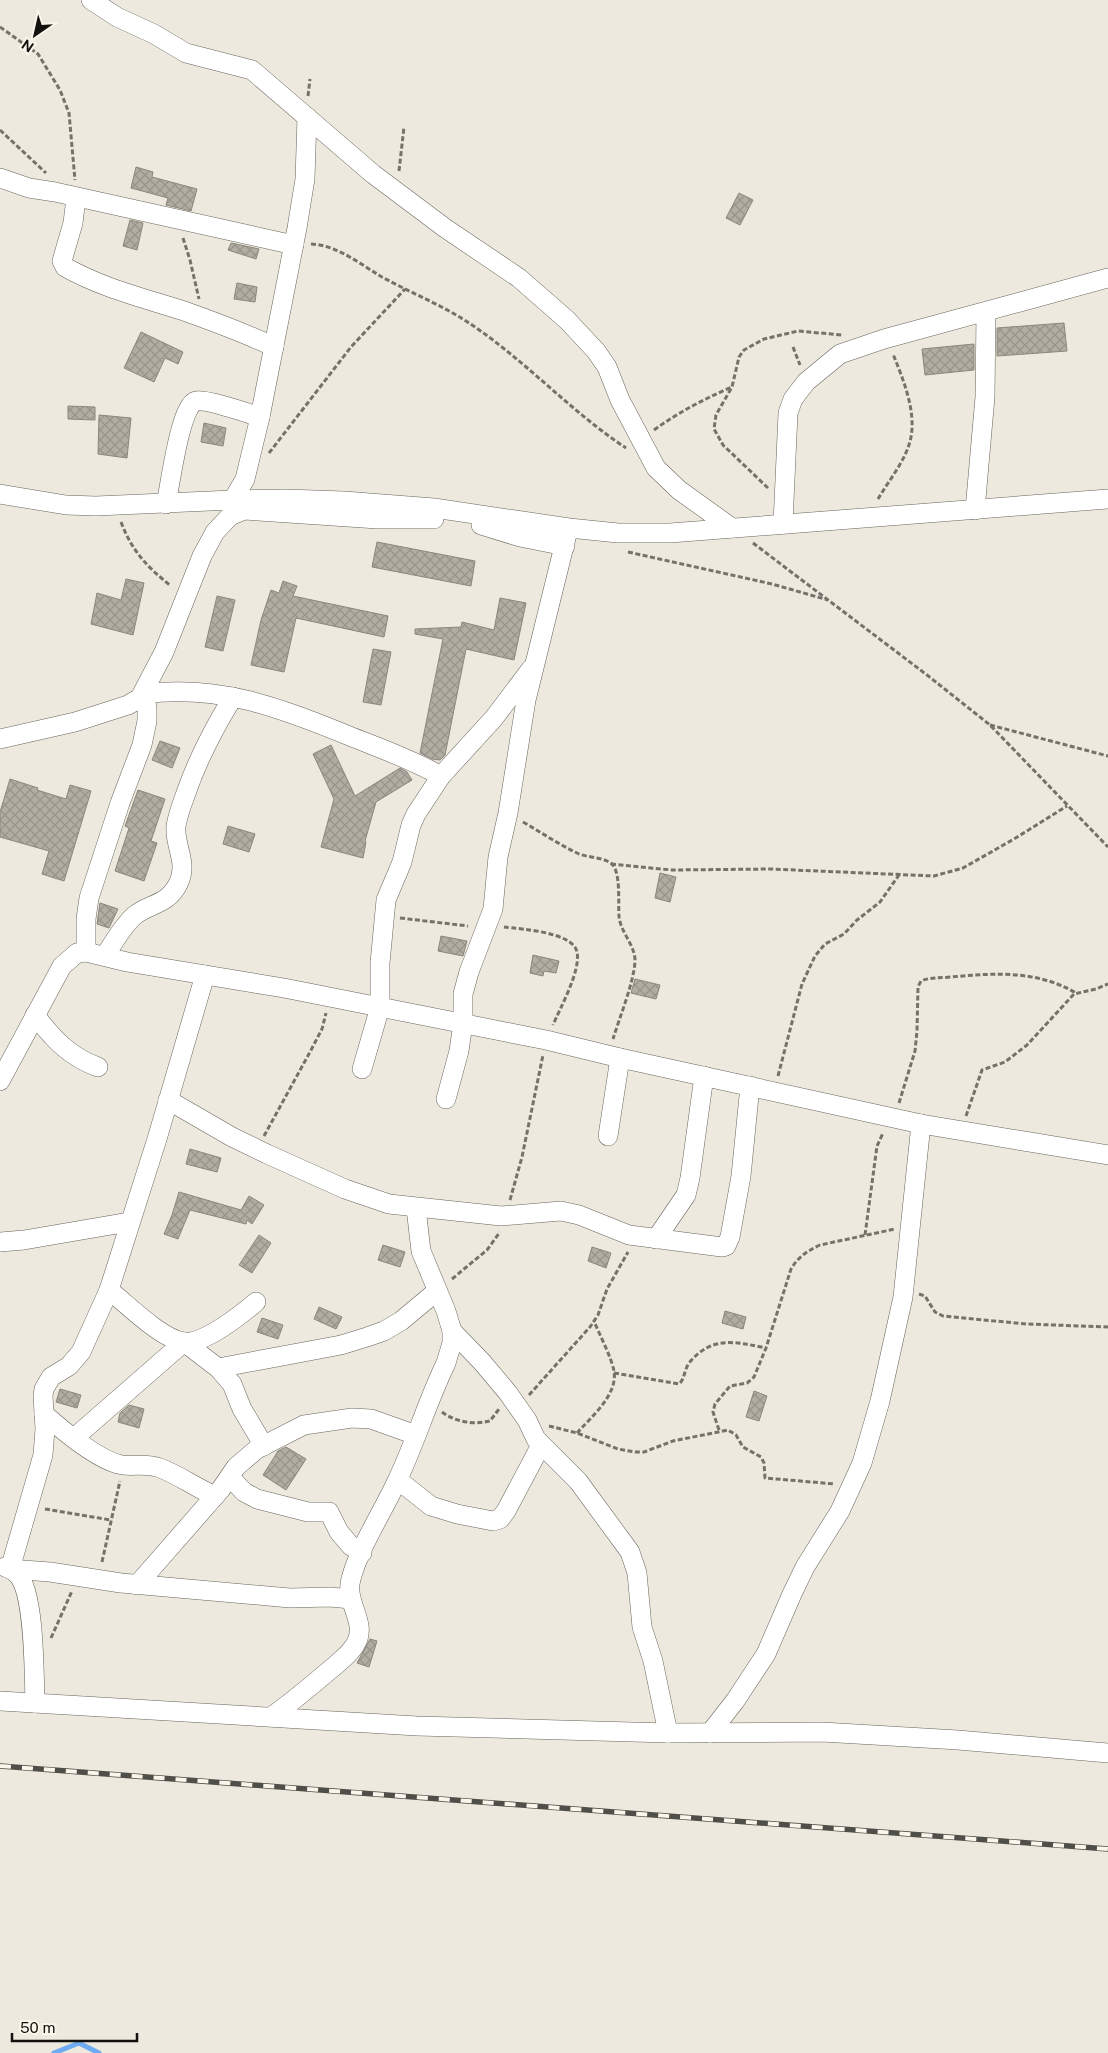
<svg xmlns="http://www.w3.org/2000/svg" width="1108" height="2053" font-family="'Public Sans',sans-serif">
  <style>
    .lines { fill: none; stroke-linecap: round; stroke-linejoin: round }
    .stream { stroke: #6fabf1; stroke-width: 5 }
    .building { fill: url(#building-cross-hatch); stroke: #8b877d }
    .minor-casing { stroke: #68645b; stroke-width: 20 }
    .path { stroke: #75726b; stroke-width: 3; stroke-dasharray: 5 2.5; stroke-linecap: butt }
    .minor { stroke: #fff; stroke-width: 19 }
    .rail-casing { stroke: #504e48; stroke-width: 5.5 }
    .rail { stroke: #faf6eb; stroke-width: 4; stroke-dasharray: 11; stroke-linecap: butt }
  </style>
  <defs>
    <pattern id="building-cross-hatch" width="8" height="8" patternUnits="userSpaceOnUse" patternTransform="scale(1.25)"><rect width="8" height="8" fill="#b1ada3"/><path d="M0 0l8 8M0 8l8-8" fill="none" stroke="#97948b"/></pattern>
  </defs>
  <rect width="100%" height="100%" fill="#ede9de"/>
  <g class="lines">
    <polyline class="stream" points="54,2053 79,2043 99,2053"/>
  </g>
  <g class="building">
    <polygon points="136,167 153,172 152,177 197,189 191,211 166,205 168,198 131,188"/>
    <polygon points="739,193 753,200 740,225 726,218"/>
    <polygon points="130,220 143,223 137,250 123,246"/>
    <polygon points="231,243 259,249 256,259 228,250"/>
    <polygon points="237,283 257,287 255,302 234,299"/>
    <polygon points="1064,323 1067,351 997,356 997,328"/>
    <polygon points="141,332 183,352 178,364 165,358 154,382 124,368"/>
    <polygon points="974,344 974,370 925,375 922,349"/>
    <polygon points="68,406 95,407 95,420 68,419"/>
    <polygon points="99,415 131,418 127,458 98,454"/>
    <polygon points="204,423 226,428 223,446 201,442"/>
    <polygon points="377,542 475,561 471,586 372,567"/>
    <polygon points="126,579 144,583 133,635 91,624 97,593 121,600"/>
    <polygon points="283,581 297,586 293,596 388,616 384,637 296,618 284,672 251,665 261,620 271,590 279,593"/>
    <polygon points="217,596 235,600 223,651 205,647"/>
    <polygon points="500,598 526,603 514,660 466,649 445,755 440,760 432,759 420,753 443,639 415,634 415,629 461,627 462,622 494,630"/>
    <polygon points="373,649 391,652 381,705 363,702"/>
    <polygon points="160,741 180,748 172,768 152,760"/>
    <polygon points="331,745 355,796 400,768 407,772 412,780 376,802 365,841 366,842 363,858 321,847 334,799 313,754"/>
    <polygon points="10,779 38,788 37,790 66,799 70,785 91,791 64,881 42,874 49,851 0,837 0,812"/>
    <polygon points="138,790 165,799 151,841 157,843 144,881 115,871 129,828 125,826"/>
    <polygon points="228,826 255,834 249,852 223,844"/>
    <polygon points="660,873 676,877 670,902 655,898"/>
    <polygon points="100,903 118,909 109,928 97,924"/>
    <polygon points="441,936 467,941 463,956 438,951"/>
    <polygon points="533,955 559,961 556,973 544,971 543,976 530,973"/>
    <polygon points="635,979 660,985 656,999 631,993"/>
    <polygon points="190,1149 221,1158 217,1172 186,1164"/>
    <polygon points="179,1192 241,1210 249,1196 264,1205 252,1224 247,1220 246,1224 190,1210 178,1239 164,1234 172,1215"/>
    <polygon points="259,1235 271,1243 252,1273 239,1265"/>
    <polygon points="383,1245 405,1252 400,1267 378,1260"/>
    <polygon points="592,1247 611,1253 606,1268 588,1261"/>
    <polygon points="319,1307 342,1317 336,1329 314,1319"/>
    <polygon points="725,1311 746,1317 743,1329 722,1323"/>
    <polygon points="262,1318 283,1325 278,1339 257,1332"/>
    <polygon points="60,1389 81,1395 77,1408 56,1402"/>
    <polygon points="754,1391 767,1396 759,1421 746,1417"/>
    <polygon points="129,1405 144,1409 139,1428 118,1422 120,1413"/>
    <polygon points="286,1447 306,1459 286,1490 263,1475 278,1451"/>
    <polygon points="370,1639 377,1641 369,1667 357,1663"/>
  </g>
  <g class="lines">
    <defs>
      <g id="minor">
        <polyline points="91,0 117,17 154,34 186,53 252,70 373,174 445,228 519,278 567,320 596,351 607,367 620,400 656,468 679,490 732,528"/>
        <polyline points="0,178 29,188 55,192 294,245"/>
        <path d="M76 198 73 223 62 261 65 267C102 288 144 298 184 311 215 322 245 333 274 347"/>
        <polyline points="0,494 66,505 96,506 233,500 286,499 344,501 434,508 569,528 618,533 670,533 1108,499"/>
        <polyline points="233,500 245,479 260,417 297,228 305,179 307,117"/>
        <path d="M166 504C170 487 180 405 196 401 207 399 247 413 260 417"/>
        <polyline points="975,510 985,397 986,312"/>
        <polyline points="783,524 788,413 793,399 806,382 840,354 884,339 1108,278"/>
        <polyline points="481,525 520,537 565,546"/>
        <polyline points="0,739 75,722 128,705 140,698 164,652 202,556 215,532 230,516 244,510 378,519 434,519"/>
        <path d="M86 952V919L89 898 120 803 142 745 147 721V707L143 694C218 684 278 707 347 735 379 748 411 759 441 776"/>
        <path d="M105 956C113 943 122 927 134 916 149 903 168 906 179 882 188 862 174 845 176 826 178 814 182 804 186 793 198 758 214 728 233 697"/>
        <polyline points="205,975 157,1139 109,1290 81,1352 69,1366 51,1377 44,1389 43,1396 45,1429 43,1455 10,1569 50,1572 121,1583 290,1598 330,1597 351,1599"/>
        <path d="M35 1015C53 1039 70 1057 98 1067"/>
        <polyline points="362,1069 380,1007 380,963 386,900 402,862 411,825 416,814 441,776 494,718 531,669"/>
        <polyline points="0,1081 62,966 77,953 86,952 127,962 284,988 546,1040 620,1058 921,1124 1108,1155"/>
        <polyline points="446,1099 459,1051 463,1023 463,994 469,972 493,909 498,857 508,813 526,700 567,534"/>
        <polyline points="168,1100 232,1137 267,1154 345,1189 389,1204 501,1216 561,1211 579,1215 629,1235 722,1247 726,1246 730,1237 741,1176 750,1086"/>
        <polyline points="608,1136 620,1058"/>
        <polyline points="656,1239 686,1195 690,1178 704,1076"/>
        <polyline points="0,1242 24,1240 129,1222"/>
        <path d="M109 1290C127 1304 161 1339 184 1342 203 1345 242 1314 256 1302"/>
        <polyline points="452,1331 482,1362 508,1393 527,1420 536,1439 578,1481 630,1552 637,1573 642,1627 653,1661 668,1733"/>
        <polyline points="218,1368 341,1345 367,1337 384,1331 401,1321 437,1291"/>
        <path d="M44 1414C62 1430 96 1458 118 1464 131 1468 144 1462 160 1468 179 1475 196 1488 215 1496"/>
        <polyline points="74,1438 184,1342 218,1368 232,1384 242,1409 264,1446"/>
        <polyline points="230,1477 244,1492 257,1499 308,1512 329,1512 339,1532 351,1546 362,1553"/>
        <polyline points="398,1480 431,1506 457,1514 493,1521 500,1519 506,1511 541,1445"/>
        <path d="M5 1567C10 1569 14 1570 18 1575 35 1594 34 1676 35 1703"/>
        <polyline points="137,1585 221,1489 236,1467 257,1449 304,1425 352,1418 371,1419 416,1435"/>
        <polyline points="0,1701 417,1726 668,1733 822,1732 958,1740 1108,1753"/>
        <path d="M271 1717C292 1702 311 1686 331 1669 339 1662 349 1655 355 1645 369 1623 344 1603 351 1579 359 1548 382 1513 396 1483 415 1444 427 1402 446 1363L452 1343V1331L446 1311 421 1251 416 1208"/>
        <polyline points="710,1733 735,1701 766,1654 792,1594 805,1567 840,1511 862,1463 880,1401 903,1297 921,1124"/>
      </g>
    </defs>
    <use href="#minor" class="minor-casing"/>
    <g class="path">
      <polyline points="0,27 38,54 60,90 69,113 75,180"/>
      <polyline points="308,96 310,79"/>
      <polyline points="0,130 46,173"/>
      <polyline points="399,171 404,127"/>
      <polyline points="183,238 190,260 199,299"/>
      <path d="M311 244C337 245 360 264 382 277 411 293 442 305 469 323 525 360 570 411 626 448"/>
      <polyline points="793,347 800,365"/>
      <path d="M654 430C679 412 704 399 732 387"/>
      <polyline points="269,453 351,347 405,289"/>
      <polyline points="768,488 723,445 714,429 716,415 732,387 739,357 744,350 764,339 798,331 842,335"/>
      <path d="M878 499C889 480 907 459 911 437 916 410 903 379 893 354"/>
      <path d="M121 522C132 551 147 567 171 586"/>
      <polyline points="753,543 927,675 990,725 1108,847"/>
      <polyline points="628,552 772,584 828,600"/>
      <polyline points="990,725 1108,756"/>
      <path d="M523 822C542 833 560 845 579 854 590 858 603 857 612 864 621 873 618 903 619 916 620 932 636 946 635 962 633 985 620 1016 613 1039"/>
      <polyline points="611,864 672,870 771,869 934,876 963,868 1014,839 1067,806"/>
      <polyline points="400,918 468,926"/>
      <path d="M504 927C521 929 573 932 577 952 581 971 560 1008 553 1025"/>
      <polyline points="778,1076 802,984 815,956 825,944 844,934 857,920 880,902 899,875"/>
      <path d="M899 1103 915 1051 917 1031 918 987 921 981C931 977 940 978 951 977 994 973 1037 970 1076 993"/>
      <polyline points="966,1116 982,1070 1005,1062 1027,1045 1074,994 1096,989 1108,984"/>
      <polyline points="264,1136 310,1052 322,1029 326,1013"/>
      <polyline points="510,1200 522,1157 543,1055"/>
      <polyline points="865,1235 877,1146 883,1133"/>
      <polyline points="452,1279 487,1250 500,1232"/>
      <polyline points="919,1294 925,1296 935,1312 943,1316 1026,1324 1108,1327"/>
      <path d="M614 1373 679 1384C685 1379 684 1370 689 1363 712 1335 735 1342 766 1348"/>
      <polyline points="529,1395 590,1327 598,1315 607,1289 628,1252"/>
      <path d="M442 1412C455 1422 474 1425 490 1421L499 1409"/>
      <polyline points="549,1426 577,1433 618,1449 635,1452 644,1452 673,1441 728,1430 736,1435 743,1447 761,1457 764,1463 765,1478 835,1484"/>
      <path d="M719 1430 713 1412 715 1404 730 1386 747 1383 754 1377 766 1348 791 1269C798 1257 807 1251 820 1245L895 1229"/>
      <path d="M577 1433C591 1417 618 1395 614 1371 611 1356 600 1336 594 1321"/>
      <polyline points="45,1509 111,1520"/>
      <polyline points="102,1562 120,1481"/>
      <polyline points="51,1638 72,1591"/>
    </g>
    <use href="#minor" class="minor"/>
    <defs>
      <polyline id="rail" points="0,1766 1108,1849"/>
    </defs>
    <use href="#rail" class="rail-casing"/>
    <use href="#rail" class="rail"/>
  </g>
  <g transform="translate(35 35) rotate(214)" stroke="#faf6eb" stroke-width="4" paint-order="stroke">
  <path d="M0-4L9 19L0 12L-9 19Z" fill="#12110d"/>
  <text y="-8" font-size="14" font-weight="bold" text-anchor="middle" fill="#12110d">N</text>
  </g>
  <path d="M12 2033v8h125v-8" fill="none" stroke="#12110d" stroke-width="2.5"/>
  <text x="20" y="2033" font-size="15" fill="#12110d" stroke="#faf6eb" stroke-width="4" paint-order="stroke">50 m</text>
</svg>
